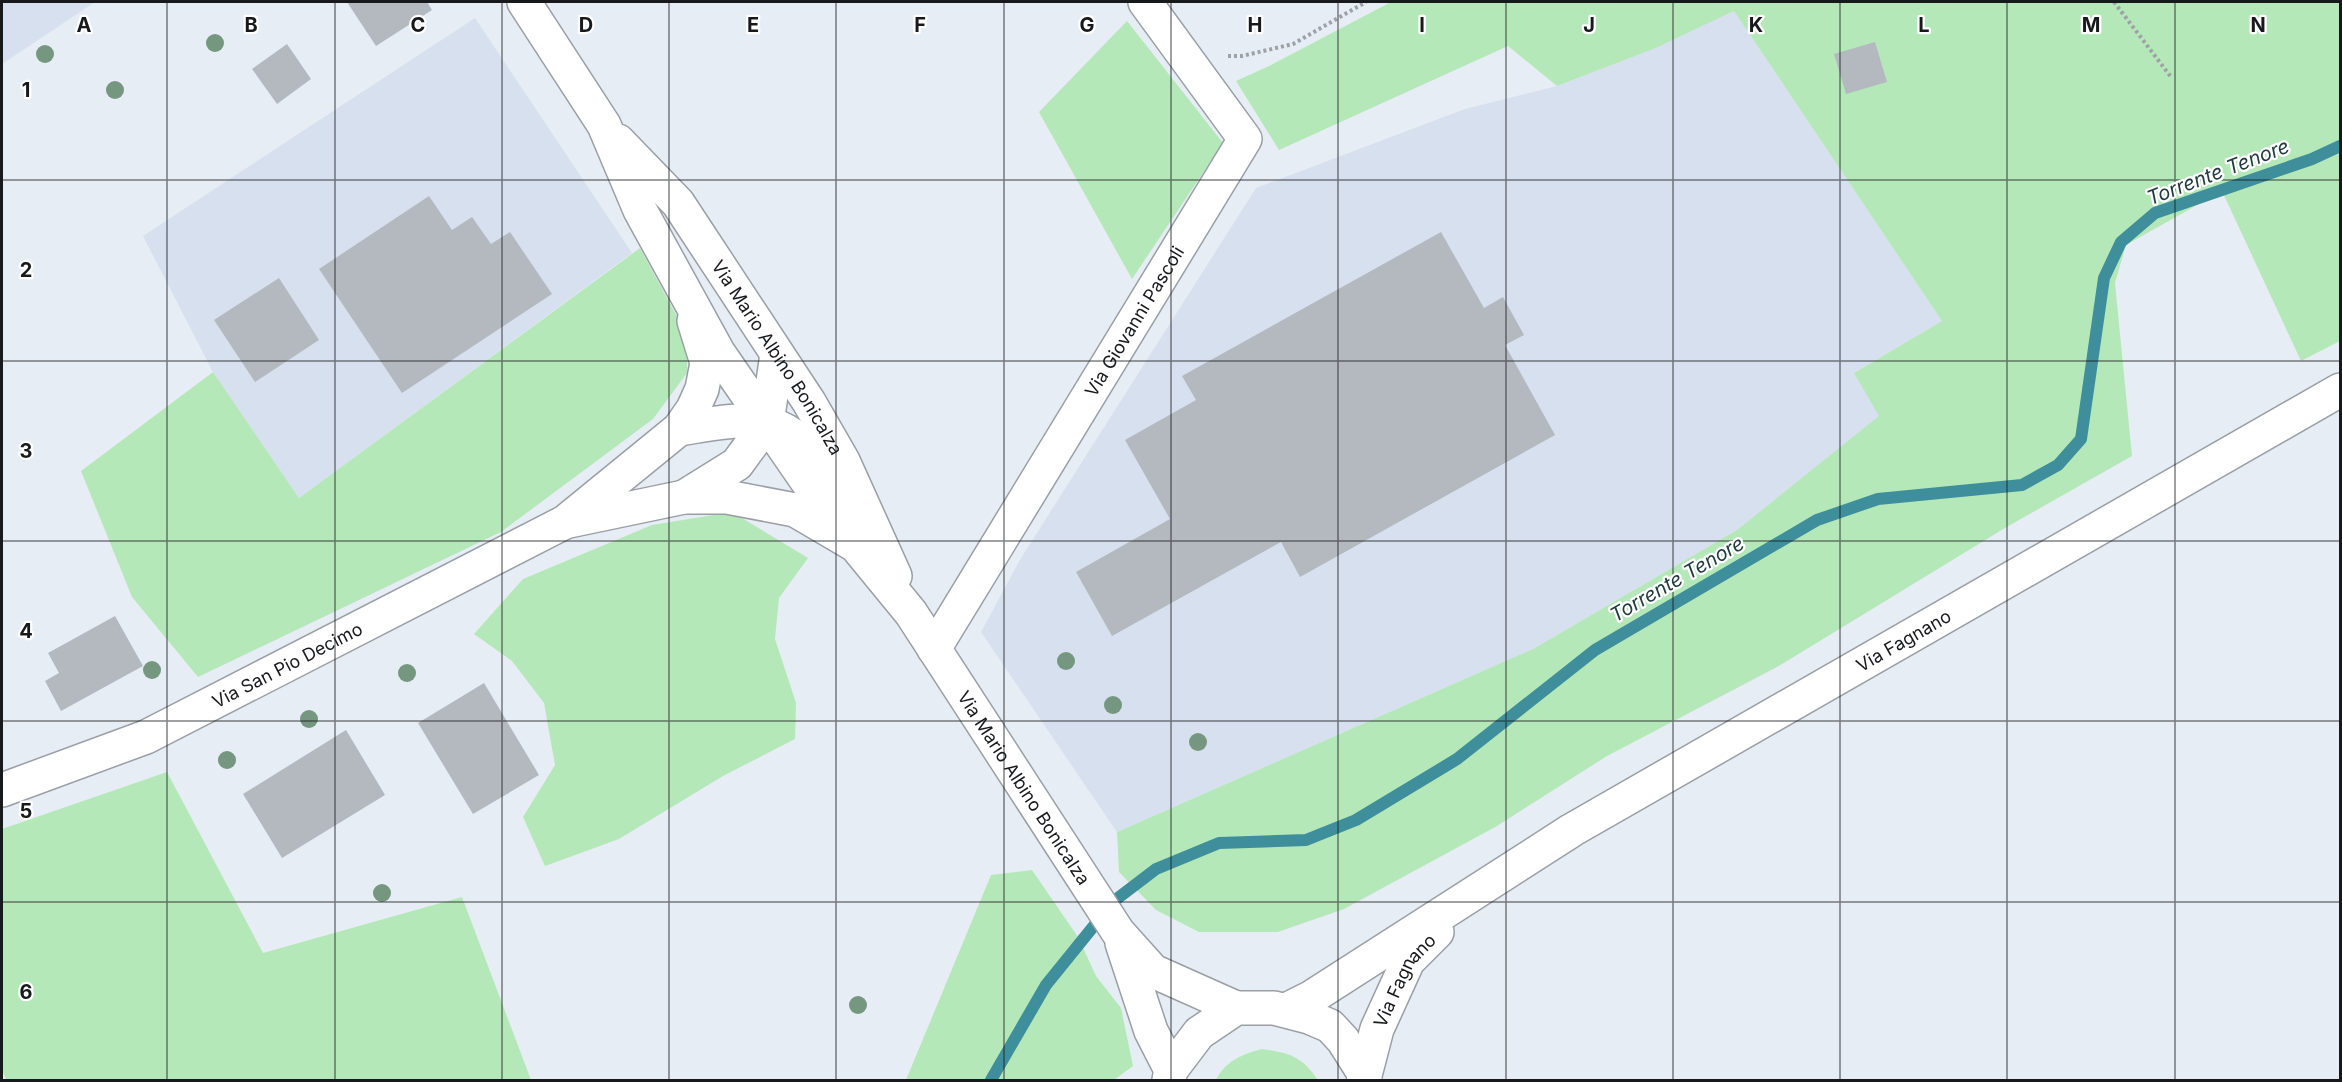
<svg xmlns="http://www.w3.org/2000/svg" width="2342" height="1082" font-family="Inter,sans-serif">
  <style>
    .built { fill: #d6e0ee }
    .green { fill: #b5e8b8 }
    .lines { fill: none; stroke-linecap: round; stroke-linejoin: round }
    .stream { stroke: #3e8f9b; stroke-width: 12 }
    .building { fill: #b4b9c0 }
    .minor-casing { stroke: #9a9fa6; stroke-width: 36 }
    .major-casing { stroke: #9a9fa6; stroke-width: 36 }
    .path { stroke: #9ea2a7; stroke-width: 4; stroke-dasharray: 3 3; stroke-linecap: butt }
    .minor { stroke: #fff; stroke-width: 33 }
    .major { stroke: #fff; stroke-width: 33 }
    .tree { fill: #759780 }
    .grid { fill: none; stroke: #18191c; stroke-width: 1.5; stroke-opacity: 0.55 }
    .labels { text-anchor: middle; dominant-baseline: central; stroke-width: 4.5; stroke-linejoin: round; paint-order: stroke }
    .street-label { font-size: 18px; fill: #18191c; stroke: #fff }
    .water-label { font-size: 20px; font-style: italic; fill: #223b3f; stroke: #fff }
    .grid-label { font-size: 20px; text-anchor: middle; font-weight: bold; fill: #18191c; stroke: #fff; stroke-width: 4.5; stroke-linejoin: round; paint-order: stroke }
  </style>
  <rect width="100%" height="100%" fill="#e7edf4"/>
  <g class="built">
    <polygon points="2,2 95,2 2,64"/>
    <polygon points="1734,11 1942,321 1854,373 1880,416 1737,530 1533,649 1117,832 981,632 1021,558 1256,188 1465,109 1557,86 1656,48"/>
    <polygon points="475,18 632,253 299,498 213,372 143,236"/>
  </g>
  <g class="green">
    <polygon points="1391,2 2340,2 2340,341 2301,361 2222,191 2126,245 2115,283 2132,456 2005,528 1777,667 1607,756 1497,826 1344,909 1278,932 1199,932 1156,910 1119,872 1117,832 1533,649 1737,530 1879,416 1854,373 1942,321 1734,11 1656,48 1557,86 1508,46 1279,150 1236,81 1269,66"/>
    <polygon points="1127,21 1223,143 1132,279 1039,112"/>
    <polygon points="640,248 687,335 687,373 653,419 501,532 198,677 132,597 81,471 213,372 299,498"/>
    <polygon points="732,512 808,558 779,598 775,639 796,703 795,739 723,776 619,839 545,866 523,817 555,765 544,703 512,661 474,634 523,579 652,525"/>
    <polygon points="167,772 263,953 462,897 531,1080 6,1080 2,1070 2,829"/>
    <polygon points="1032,870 1078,937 1096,976 1121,1008 1133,1066 1114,1080 906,1080 991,875"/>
    <path d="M1262 1049C1291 1053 1301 1056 1318 1080H1216C1225 1061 1243 1054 1262 1049Z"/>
  </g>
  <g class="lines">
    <polyline class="stream" points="991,1080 1046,985 1114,901 1156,869 1219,843 1306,840 1356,820 1457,759 1595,650 1817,520 1878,499 2022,485 2058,465 2081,439 2104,278 2121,242 2155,213 2312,159 2340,146"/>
  </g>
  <g class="building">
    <polygon points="347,2 427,2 432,10 376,46"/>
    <polygon points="1875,42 1887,82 1846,94 1834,54"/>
    <polygon points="287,44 311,79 277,104 252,69"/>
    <polygon points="429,196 452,230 472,217 491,244 510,232 552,294 402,393 319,269"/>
    <polygon points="1441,232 1484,308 1503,297 1524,335 1505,345 1555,435 1300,577 1281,542 1112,636 1076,572 1170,519 1125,440 1196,400 1182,376"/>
    <polygon points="279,278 319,340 255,382 214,320"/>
    <polygon points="115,616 143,666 61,711 45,681 59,673 48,653"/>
    <polygon points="484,683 539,775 473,814 418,723"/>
    <polygon points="346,730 385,795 282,858 243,794"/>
  </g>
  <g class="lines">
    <defs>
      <g id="minor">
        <path d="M679 429C705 425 741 417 767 423 802 432 832 471 857 496"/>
        <polyline points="684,497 737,464 767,423 777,354"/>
        <polyline points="569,521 684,497 727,497 795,510 853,544"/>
        <path id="s1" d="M934 649 1245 139 1145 2"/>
        <path id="s2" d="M2 790 146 737 565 522 679 429 693 409 702 389 707 363 694 321"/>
        <path id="s3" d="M1286 1010 1312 997 1572 830 2340 390"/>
        <path id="s4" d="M1364 1079 1377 1029 1408 961 1437 932"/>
      </g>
      <g id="major">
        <path id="s5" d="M524 2 604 125 640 210 718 352 829 513 911 613 1118 932 1153 971 1236 1008"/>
        <path id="s6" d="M618 141 678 203 809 402 843 461 895 576"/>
        <polyline points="1122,943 1151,1031 1171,1070"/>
        <polyline points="1169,1080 1171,1070 1199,1033 1236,1008 1274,1008 1309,1017 1330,1026 1343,1040 1362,1070 1365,1080"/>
      </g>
    </defs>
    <use href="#minor" class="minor-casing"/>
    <use href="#major" class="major-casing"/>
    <g class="path">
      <polyline points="2114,2 2171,77"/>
      <polyline points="1228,56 1242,56 1293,44 1366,2"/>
    </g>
    <use href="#minor" class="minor"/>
    <use href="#major" class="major"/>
  </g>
  <g class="tree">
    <circle cx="215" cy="43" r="9"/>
    <circle cx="45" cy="54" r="9"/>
    <circle cx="115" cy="90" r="9"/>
    <circle cx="1066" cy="661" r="9"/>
    <circle cx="152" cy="670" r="9"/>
    <circle cx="407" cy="673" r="9"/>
    <circle cx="1113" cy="705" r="9"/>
    <circle cx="309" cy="719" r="9"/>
    <circle cx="1198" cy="742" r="9"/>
    <circle cx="227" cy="760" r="9"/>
    <circle cx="382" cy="893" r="9"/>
    <circle cx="858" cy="1005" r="9"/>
  </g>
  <path class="grid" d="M167 2V1080M335 2V1080M502 2V1080M669 2V1080M836 2V1080M1004 2V1080M1171 2V1080M1338 2V1080M1506 2V1080M1673 2V1080M1840 2V1080M2007 2V1080M2175 2V1080M2 180H2340M2 361H2340M2 541H2340M2 721H2340M2 902H2340"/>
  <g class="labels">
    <g class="street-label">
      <text stroke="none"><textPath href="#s1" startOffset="384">Via Giovanni Pascoli</textPath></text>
      <text stroke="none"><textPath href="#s6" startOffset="270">Via Mario Albino Bonicalza</textPath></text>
      <text stroke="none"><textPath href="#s3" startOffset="720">Via Fagnano</textPath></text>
      <text stroke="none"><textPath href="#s2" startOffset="312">Via San Pio Decimo</textPath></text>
      <text stroke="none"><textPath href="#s5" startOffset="934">Via Mario Albino Bonicalza</textPath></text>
      <text stroke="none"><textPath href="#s4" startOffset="108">Via Fagnano</textPath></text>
    </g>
    <g class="water-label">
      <text transform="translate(2218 172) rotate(-21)">Torrente Tenore</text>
      <text transform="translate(1677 579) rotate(-30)">Torrente Tenore</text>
    </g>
  </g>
  <g class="grid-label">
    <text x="84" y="32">A</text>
    <text x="251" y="32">B</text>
    <text x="418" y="32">C</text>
    <text x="586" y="32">D</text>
    <text x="753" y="32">E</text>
    <text x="920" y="32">F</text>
    <text x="1087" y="32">G</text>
    <text x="1255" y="32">H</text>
    <text x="1422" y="32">I</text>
    <text x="1589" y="32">J</text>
    <text x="1756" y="32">K</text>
    <text x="1924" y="32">L</text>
    <text x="2091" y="32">M</text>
    <text x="2258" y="32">N</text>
    <text x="26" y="97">1</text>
    <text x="26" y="277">2</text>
    <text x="26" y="458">3</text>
    <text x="26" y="638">4</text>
    <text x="26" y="818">5</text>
    <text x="26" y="999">6</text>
  </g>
  <rect width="2342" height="1082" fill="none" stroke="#18191c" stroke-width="6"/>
</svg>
